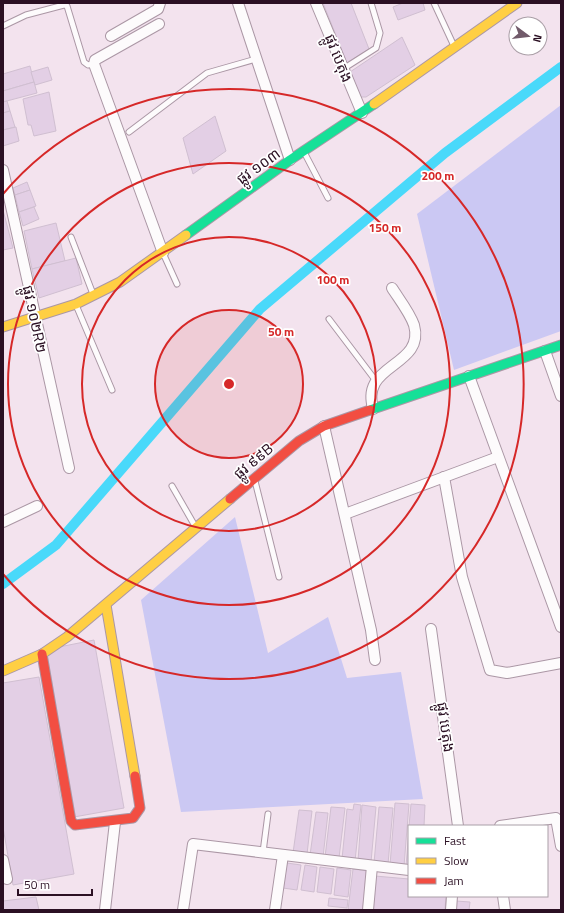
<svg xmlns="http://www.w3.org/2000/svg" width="564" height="913" font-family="'Titillium Web','Noto Sans Khmer',sans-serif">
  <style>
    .green { fill: #cbc8f3 }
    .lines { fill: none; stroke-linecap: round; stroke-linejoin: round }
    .canal { stroke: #49d9fa; stroke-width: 10 }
    .building { fill: #e3cfe5; stroke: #d0bfd1 }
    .lane-casing { stroke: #ab97a5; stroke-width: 7 }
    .street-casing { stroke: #ab97a5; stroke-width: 12 }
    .fast-casing { stroke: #ab97a5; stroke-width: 11 }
    .slow-casing { stroke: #ab97a5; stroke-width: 11 }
    .jam-casing { stroke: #ab97a5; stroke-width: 11 }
    .lane { stroke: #fdfbfc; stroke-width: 5 }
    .street { stroke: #fdfbfc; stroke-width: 10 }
    .fast { stroke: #16e098; stroke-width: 9 }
    .slow { stroke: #ffcf43; stroke-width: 9 }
    .jam { stroke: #f24e42; stroke-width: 9 }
    .ring { fill: none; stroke: #d62828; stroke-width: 2 }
    .labels { text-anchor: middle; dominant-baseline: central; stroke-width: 3.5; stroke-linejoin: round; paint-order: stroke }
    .street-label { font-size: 15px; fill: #2b1023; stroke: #fff }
    .centre { fill: #d62828; stroke: #fff; stroke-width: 2 }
    .ring-label { font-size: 12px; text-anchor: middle; font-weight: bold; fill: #d62828; stroke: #fff; stroke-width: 3.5; stroke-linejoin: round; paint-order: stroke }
  </style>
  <rect width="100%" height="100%" fill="#f3e3ee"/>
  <g class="green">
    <polygon points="561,105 561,331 454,370 417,214"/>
    <polygon points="235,517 268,653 328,617 347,678 401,672 423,799 181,812 141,600"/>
  </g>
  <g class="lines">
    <polyline class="canal" points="3,584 56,545 260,309 445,153 561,67"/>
  </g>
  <g class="building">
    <polygon points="323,3 351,3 369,49 347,63"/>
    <polygon points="403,3 423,3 425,10 398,20 393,7"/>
    <polygon points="402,37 415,65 366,97 360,97 350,72"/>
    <polygon points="30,66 34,82 3,91 3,74"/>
    <polygon points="48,67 52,80 35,85 31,72"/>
    <polygon points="34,82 37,93 3,102 3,91"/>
    <polygon points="49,92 56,131 34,136 31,125 28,125 23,99"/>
    <polygon points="7,101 10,111 3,113 3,102"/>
    <polygon points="10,111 15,127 3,130 3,113"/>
    <polygon points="215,116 226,151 193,174 183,138"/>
    <polygon points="16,127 19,141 3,146 3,130"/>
    <polygon points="27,182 30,190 15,195 13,188"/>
    <polygon points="30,190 36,206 19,212 15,195"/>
    <polygon points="34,207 39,219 23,226 19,212"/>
    <polygon points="3,210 13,248 3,250"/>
    <polygon points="56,223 65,261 32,269 24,231"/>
    <polygon points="76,258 82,284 39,298 32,269"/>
    <polygon points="94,640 124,808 74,817 44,650"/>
    <polygon points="39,677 74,874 13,885 3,827 3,683"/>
    <polygon points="395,803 409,804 404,866 390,865"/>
    <polygon points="354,804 361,805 355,861 342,859 347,809 353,810"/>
    <polygon points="411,804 425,805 424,826 409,826"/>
    <polygon points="362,805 376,807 371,862 358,861"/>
    <polygon points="331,807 345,808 339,858 325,857"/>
    <polygon points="379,807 393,808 388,864 374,863"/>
    <polygon points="299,810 312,811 307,854 293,853"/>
    <polygon points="316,812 328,813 323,857 310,855"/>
    <polygon points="409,830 409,867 406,866"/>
    <polygon points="287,863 301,865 297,890 283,888"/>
    <polygon points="305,865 317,867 314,892 301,890"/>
    <polygon points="320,867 334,869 331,894 317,892"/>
    <polygon points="337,868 351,870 348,897 334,895"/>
    <polygon points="353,869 368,871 363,910 348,910"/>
    <polygon points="375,876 409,879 409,896 446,896 445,910 372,910"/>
    <polygon points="36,897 39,910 3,910 3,901"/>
    <polygon points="329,898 348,900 347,908 328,906"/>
    <polygon points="456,901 470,902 469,910 455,910"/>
  </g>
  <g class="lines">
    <defs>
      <g id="lane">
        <polyline points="434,3 454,46"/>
        <polyline points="3,26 26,15 64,5 67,6 84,62 88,65 94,64"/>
        <polyline points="343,69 376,48 380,33 371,3"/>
        <polyline points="129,132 207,73 256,59"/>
        <polyline points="304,152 328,198"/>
        <polyline points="71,237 93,294"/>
        <polyline points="163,253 177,284"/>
        <polyline points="76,305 112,390"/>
        <polyline points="329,319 376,381"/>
        <polyline points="255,481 279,577"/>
        <polyline points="172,486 195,526"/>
        <polyline points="263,852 268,814"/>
      </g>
      <g id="street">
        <polyline points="238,3 290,160"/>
        <polyline points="316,3 362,113"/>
        <polyline points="159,24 95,60 94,64 163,253"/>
        <polyline points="111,36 158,9 160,3"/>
        <polyline points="3,170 69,468"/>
        <polyline points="545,351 561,396"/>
        <polyline points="469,376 561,627"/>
        <path d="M373 409C371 400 370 392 375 383 386 363 423 357 414 325 410 313 399 299 392 288"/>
        <polyline points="324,426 371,630 375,660"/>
        <polyline points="444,477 462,577 490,670 507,673 561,663"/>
        <polyline points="345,514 498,457"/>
        <polyline points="3,522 37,506"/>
        <polyline points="431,629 458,826"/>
        <polyline points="500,826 556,818 561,846"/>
        <polyline points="3,860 7,879"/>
        <polyline points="503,896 505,910"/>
        <polyline points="105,910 115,822"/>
        <polyline points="183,910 193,844 409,870"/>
        <polyline points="275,910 283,855"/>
        <polyline points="368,910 372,866"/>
        <polyline points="451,910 452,896"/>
      </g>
      <g id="fast">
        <polyline points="186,235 290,160 374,104"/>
        <polyline points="370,410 561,345"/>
      </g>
      <g id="slow">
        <polyline points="374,104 517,3"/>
        <polyline points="3,327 76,304 120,282 186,235"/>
        <polyline points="106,605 135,776"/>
        <polyline points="3,671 42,654 67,637 230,499"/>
      </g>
      <g id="jam">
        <polyline points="230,499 299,441 324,426 370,410"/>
        <polyline points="42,654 71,821 75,825 133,818 140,808 135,776"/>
      </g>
    </defs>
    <use href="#lane" class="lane-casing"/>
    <use href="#street" class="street-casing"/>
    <use href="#fast" class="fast-casing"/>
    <use href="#slow" class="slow-casing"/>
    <use href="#jam" class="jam-casing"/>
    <use href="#lane" class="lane"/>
    <use href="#street" class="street"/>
    <use href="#fast" class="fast"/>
    <use href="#slow" class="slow"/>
    <use href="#jam" class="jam"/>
  </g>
  <circle cx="229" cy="384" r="74" fill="#d62828" fill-opacity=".12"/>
  <g class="ring">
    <circle cx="229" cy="384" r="74"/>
    <circle cx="229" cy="384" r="147"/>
    <circle cx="229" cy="384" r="221"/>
    <path d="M3 194A295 295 0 1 1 3 574"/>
  </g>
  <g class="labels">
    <g class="street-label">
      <text transform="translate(339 58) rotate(68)">ផ្លូវ បេតុង</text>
      <text transform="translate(258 166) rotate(-36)">ផ្លូវ ១០៣</text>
      <text transform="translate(35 319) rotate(78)">ផ្លូវ ១០២R២</text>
      <text transform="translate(253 461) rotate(-40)">ផ្លូវ ៩៩B</text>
      <text transform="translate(446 727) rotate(82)">ផ្លូវ បេតុង</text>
    </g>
  </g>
  <circle cx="229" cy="384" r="6" class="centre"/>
  <g class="ring-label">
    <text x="438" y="180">200 m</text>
    <text x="385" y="232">150 m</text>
    <text x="333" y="284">100 m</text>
    <text x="281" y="336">50 m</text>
  </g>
  <rect width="564" height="913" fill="none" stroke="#2b1023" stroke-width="8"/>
  <rect x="408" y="825" width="140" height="72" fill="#ffffff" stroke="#aa9fa7"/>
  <rect x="416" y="838" width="20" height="6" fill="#16e098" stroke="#aa9fa7"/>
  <text x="444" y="845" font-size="12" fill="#2b1023">Fast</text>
  <rect x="416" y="858" width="20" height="6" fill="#ffcf43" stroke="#aa9fa7"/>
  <text x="444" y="865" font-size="12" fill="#2b1023">Slow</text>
  <rect x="416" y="878" width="20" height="6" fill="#f24e42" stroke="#aa9fa7"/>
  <text x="444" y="885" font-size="12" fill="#2b1023">Jam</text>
  <g transform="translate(528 36) rotate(105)"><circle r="19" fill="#ffffff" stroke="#aa9fa7"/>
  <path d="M0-3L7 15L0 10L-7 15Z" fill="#715a6a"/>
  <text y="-6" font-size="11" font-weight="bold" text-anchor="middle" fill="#2b1023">N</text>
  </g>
  <path d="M18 889v6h74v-6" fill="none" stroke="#2b1023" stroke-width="2"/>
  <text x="24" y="889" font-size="12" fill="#2b1023" stroke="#ffffff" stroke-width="3" paint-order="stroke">50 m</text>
</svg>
